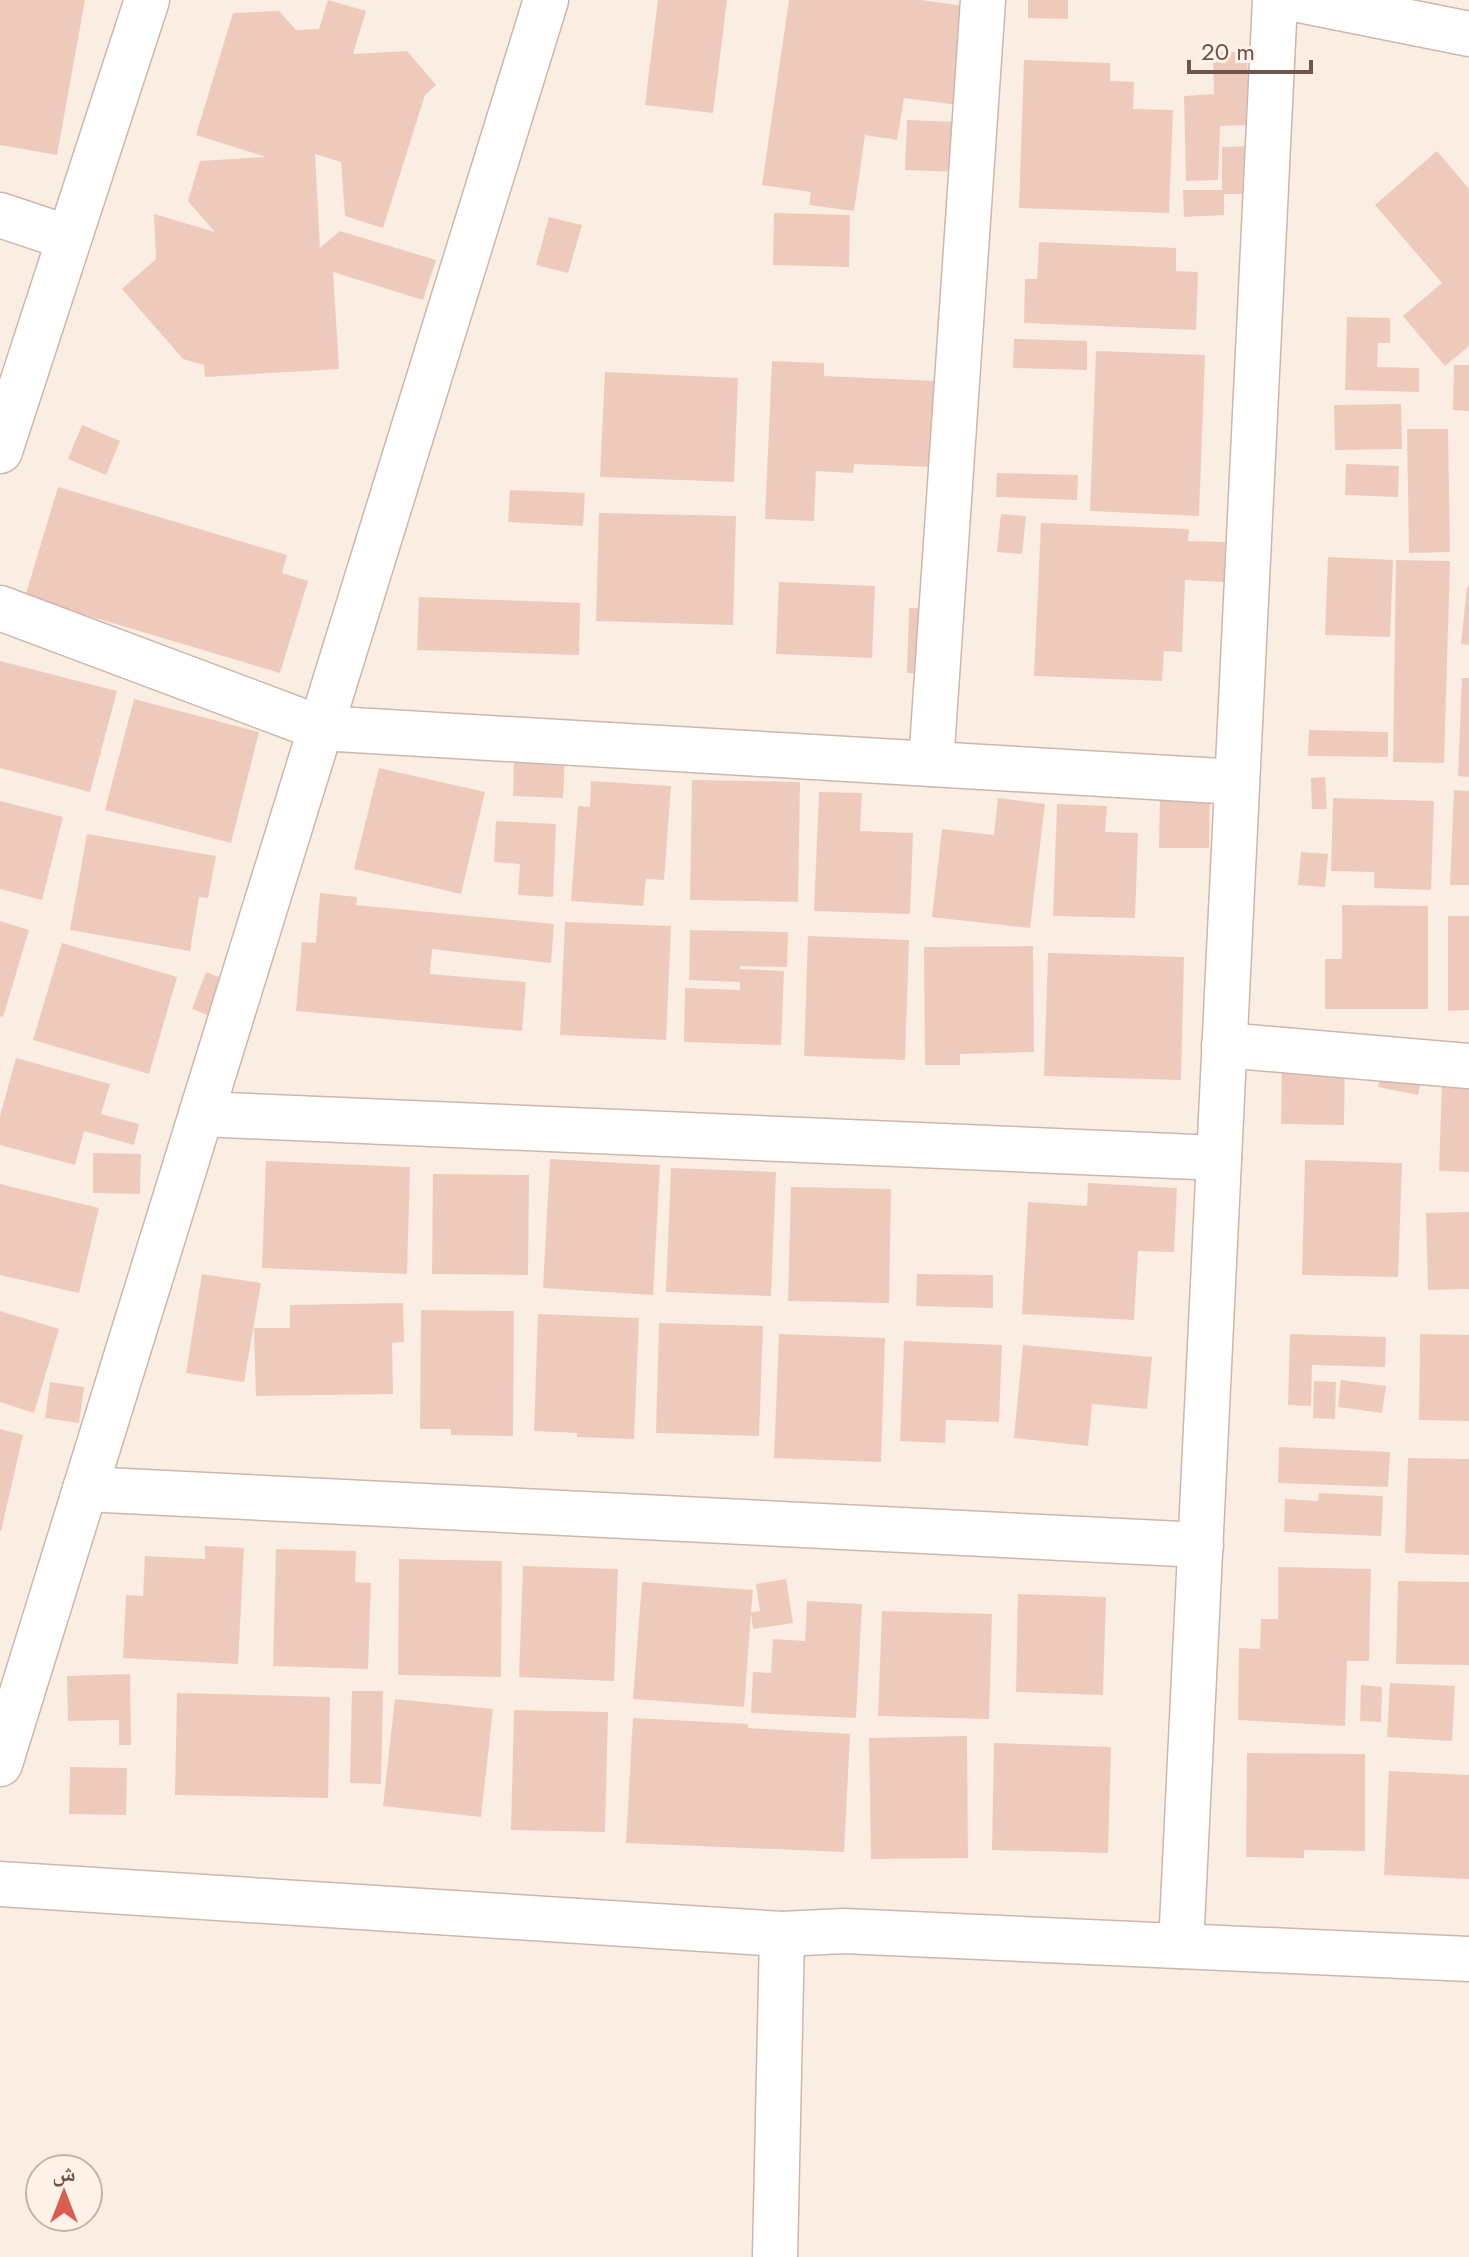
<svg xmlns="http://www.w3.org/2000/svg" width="1469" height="2257" font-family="Jost,'Noto Naskh Arabic',sans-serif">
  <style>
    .building { fill: #eecabc }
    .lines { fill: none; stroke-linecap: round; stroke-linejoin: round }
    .minor-casing { stroke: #cdb7ad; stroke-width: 47 }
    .minor { stroke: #fff; stroke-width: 44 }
  </style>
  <rect width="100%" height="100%" fill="#faeee3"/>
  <g class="building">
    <polygon points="0,0 85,0 57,155 0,145"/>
    <polygon points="328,0 366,11 353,54 407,51 436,85 425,95 383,228 345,216 341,162 315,154 320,248 340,231 436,260 423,300 333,272 339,369 205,377 204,365 183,359 122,289 156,259 154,214 215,232 188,201 200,161 266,157 196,135 233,13 279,11 296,30 319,29"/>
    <polygon points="658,0 727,0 713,113 645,105"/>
    <polygon points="789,0 921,0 973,7 958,105 904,98 897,140 865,135 854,211 809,205 811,192 762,185"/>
    <polygon points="1028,0 1068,0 1068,19 1028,18"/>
    <polygon points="1213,52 1247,52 1249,125 1220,126 1218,180 1186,181 1184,96 1214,94"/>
    <polygon points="1024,60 1110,63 1110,81 1134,82 1133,109 1173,110 1169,213 1019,208"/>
    <polygon points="907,120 957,122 955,172 905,170"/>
    <polygon points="1252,146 1253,194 1224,194 1224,215 1184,217 1183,190 1222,190 1222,147"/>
    <polygon points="1437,151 1469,189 1469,346 1445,366 1403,316 1442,283 1375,205"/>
    <polygon points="774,213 850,215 849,267 773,265"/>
    <polygon points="549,217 582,225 568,273 536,265"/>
    <polygon points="1039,242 1176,248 1176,271 1198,272 1196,330 1024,323 1025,279 1037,279"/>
    <polygon points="1347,317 1390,318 1390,343 1378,343 1377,367 1419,368 1419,392 1345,390"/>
    <polygon points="1014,339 1087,341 1087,370 1013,368"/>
    <polygon points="1096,351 1205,355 1199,516 1090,511"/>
    <polygon points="772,361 824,363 824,376 937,381 934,467 854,464 853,473 816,471 814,521 765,519"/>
    <polygon points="1454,365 1469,365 1469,411 1453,410"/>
    <polygon points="605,372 738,378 734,482 600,477"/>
    <polygon points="1401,404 1402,449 1335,450 1334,405"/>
    <polygon points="82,425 120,441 106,475 68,459"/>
    <polygon points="1407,429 1448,429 1450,552 1409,553"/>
    <polygon points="1346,464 1399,466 1398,497 1345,495"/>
    <polygon points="997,473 1078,475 1077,500 996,497"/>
    <polygon points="58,487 287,555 282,573 308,581 280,673 25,597"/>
    <polygon points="510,490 585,493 583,526 508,522"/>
    <polygon points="599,513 736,516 733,625 596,621"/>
    <polygon points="1001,514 1026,516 1022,554 997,552"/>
    <polygon points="1041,523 1189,529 1188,541 1225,542 1224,582 1185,580 1182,652 1164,651 1162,681 1034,676"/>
    <polygon points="1328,557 1393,560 1390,637 1325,635"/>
    <polygon points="1396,560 1450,561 1444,763 1393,762"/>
    <polygon points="779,582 875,586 872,658 776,654"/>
    <polygon points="1467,587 1469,587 1469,645 1461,644"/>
    <polygon points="419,597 580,603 579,655 417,650"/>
    <polygon points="909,608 938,609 936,674 907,673"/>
    <polygon points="0,661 117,691 90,792 0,768"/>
    <polygon points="1462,678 1469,678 1469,777 1458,776"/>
    <polygon points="134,699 259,732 231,843 105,810"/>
    <polygon points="1309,730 1388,732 1388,757 1308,756"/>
    <polygon points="514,757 565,759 563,798 513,796"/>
    <polygon points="379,768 485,792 461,894 354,869"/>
    <polygon points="1325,777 1327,809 1312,809 1311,778"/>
    <polygon points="692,780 800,782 798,902 690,900"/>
    <polygon points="591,781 671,786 664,880 646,879 643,906 571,901 578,806 590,807"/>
    <polygon points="1454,790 1469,791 1469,885 1450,885"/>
    <polygon points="1160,791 1210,792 1209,848 1159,848"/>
    <polygon points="819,792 862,793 860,831 913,833 910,914 814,911"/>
    <polygon points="998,798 1045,804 1030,928 932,917 942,829 994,835"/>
    <polygon points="1333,798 1434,801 1431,890 1374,888 1374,872 1331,871"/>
    <polygon points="0,801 63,817 42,900 0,889"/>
    <polygon points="1057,804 1107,806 1105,832 1138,833 1135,918 1053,916"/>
    <polygon points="496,821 556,824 553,897 518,895 520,864 494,862"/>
    <polygon points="87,834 216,856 208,898 199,897 190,951 70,930"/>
    <polygon points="1301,852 1328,854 1325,887 1298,885"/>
    <polygon points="320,893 357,897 356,905 554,924 551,963 432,949 430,974 526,982 522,1031 296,1011 302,942 316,943"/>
    <polygon points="1342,905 1428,906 1428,1009 1325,1009 1325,959 1342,959"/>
    <polygon points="1448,916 1469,916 1469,1010 1448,1011"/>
    <polygon points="0,921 29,930 3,1017 0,1016"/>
    <polygon points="565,922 671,926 666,1040 560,1035"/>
    <polygon points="690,930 788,932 787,967 740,966 740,969 784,971 781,1045 684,1042 685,988 740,990 740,982 689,980"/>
    <polygon points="808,936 909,940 905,1060 804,1056"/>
    <polygon points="62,943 177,977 149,1074 33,1040"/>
    <polygon points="1033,946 1034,1052 960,1054 960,1065 925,1065 924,947"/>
    <polygon points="1048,953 1184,957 1181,1080 1044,1076"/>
    <polygon points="206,972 234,983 220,1020 192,1009"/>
    <polygon points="1282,1055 1345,1056 1344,1125 1281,1124"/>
    <polygon points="16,1058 110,1084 101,1114 139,1124 134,1145 84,1131 75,1165 0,1145 0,1116"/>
    <polygon points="1382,1065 1422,1073 1418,1095 1378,1087"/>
    <polygon points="1442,1083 1469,1083 1469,1172 1439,1171"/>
    <polygon points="93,1153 141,1154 140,1194 93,1193"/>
    <polygon points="550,1159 660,1165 653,1295 543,1288"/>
    <polygon points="1305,1160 1402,1163 1398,1277 1302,1275"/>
    <polygon points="266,1161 410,1167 407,1274 262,1268"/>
    <polygon points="671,1168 776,1172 771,1296 666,1292"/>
    <polygon points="433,1174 529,1175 528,1275 432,1274"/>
    <polygon points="1088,1183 1177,1188 1174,1252 1138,1251 1134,1320 1022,1314 1028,1202 1087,1206"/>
    <polygon points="0,1184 99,1208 79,1293 0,1275"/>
    <polygon points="791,1187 891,1189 889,1303 788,1301"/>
    <polygon points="1469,1212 1469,1289 1428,1290 1426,1213"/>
    <polygon points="202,1274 261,1283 244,1382 186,1373"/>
    <polygon points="917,1274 993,1275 993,1308 916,1306"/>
    <polygon points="403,1303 404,1342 392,1343 393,1394 256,1396 254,1328 290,1328 290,1305"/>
    <polygon points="421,1310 514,1311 513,1436 451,1435 451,1429 420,1429"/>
    <polygon points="0,1311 59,1329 34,1413 0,1402"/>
    <polygon points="538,1314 639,1318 634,1439 577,1437 577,1433 534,1431"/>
    <polygon points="659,1323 763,1326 759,1436 656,1433"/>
    <polygon points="779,1334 885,1338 881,1462 774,1458"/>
    <polygon points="1290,1334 1386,1337 1385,1367 1312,1365 1311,1406 1288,1405"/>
    <polygon points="1420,1334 1469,1335 1469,1421 1419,1420"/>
    <polygon points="904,1341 1002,1345 999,1422 946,1420 945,1443 900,1441"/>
    <polygon points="1023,1345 1152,1357 1147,1409 1092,1404 1088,1446 1014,1438"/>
    <polygon points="1341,1380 1386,1386 1382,1413 1338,1407"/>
    <polygon points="1314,1381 1336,1382 1335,1419 1313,1418"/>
    <polygon points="50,1382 84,1387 79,1423 45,1418"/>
    <polygon points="0,1429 23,1435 1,1531 0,1531"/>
    <polygon points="1279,1447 1390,1452 1388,1487 1278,1483"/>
    <polygon points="1408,1458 1469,1459 1469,1555 1405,1553"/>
    <polygon points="1319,1493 1383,1496 1381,1536 1284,1532 1285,1499 1318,1501"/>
    <polygon points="205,1546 244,1548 238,1664 123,1658 126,1595 143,1596 145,1556 205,1559"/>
    <polygon points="276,1549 356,1551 355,1582 371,1583 368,1669 273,1666"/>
    <polygon points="399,1559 502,1561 501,1677 398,1675"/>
    <polygon points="523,1566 618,1569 614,1681 519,1677"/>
    <polygon points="1278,1567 1371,1569 1369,1661 1347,1661 1345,1726 1238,1720 1239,1648 1260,1649 1261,1619 1278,1619"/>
    <polygon points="786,1579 793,1623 753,1629 751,1613 744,1707 633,1699 642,1582 753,1590 751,1612 760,1611 756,1584"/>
    <polygon points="1398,1581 1469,1582 1469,1665 1396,1664"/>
    <polygon points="1018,1594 1106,1597 1103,1695 1016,1692"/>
    <polygon points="807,1601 862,1604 856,1718 751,1713 753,1672 771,1673 773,1639 805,1641"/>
    <polygon points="882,1611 992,1614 989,1719 878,1716"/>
    <polygon points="130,1674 131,1745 119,1745 119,1720 68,1721 67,1676"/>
    <polygon points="1390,1683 1455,1686 1452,1741 1387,1737"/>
    <polygon points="1361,1685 1382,1687 1381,1722 1360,1721"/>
    <polygon points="352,1691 383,1691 381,1784 350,1783"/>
    <polygon points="177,1693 330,1697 328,1798 175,1795"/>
    <polygon points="395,1699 493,1709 481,1817 383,1806"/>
    <polygon points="514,1710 608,1712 605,1832 511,1830"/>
    <polygon points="633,1718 748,1724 748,1728 850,1734 844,1852 626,1843"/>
    <polygon points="967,1736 968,1858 871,1859 869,1738"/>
    <polygon points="994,1743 1111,1747 1108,1853 992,1850"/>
    <polygon points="1247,1753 1365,1754 1365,1851 1304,1850 1304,1858 1246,1857"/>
    <polygon points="70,1767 127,1768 126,1815 69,1814"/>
    <polygon points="1389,1771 1469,1775 1469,1879 1384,1875"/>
  </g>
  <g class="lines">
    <defs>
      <g id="minor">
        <polyline points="1299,0 1469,34"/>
        <polyline points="0,215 69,238"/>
        <polyline points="0,451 147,0"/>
        <polyline points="0,608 320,728 1237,782"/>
        <polyline points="931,764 983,0"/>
        <polyline points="1224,1045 1469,1066"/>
        <polyline points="201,1114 1219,1158"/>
        <polyline points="85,1489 1201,1545"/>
        <polyline points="0,1764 546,0"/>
        <polyline points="0,1884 782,1934 844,1931 1469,1959"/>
        <polyline points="1181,1946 1275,0"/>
        <polyline points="775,2257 782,1934"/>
      </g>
    </defs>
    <use href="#minor" class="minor-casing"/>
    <use href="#minor" class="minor"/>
  </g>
  <g transform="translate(64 2193)"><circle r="38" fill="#fef2e8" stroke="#c5b2a9" stroke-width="2"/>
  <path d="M0-6L14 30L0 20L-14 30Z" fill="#dc5d50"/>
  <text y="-12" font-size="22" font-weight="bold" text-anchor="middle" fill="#70534b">ش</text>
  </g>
  <path d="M1189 60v12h122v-12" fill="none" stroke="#70534b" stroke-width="4"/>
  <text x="1201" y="60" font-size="24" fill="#70534b" stroke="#fef2e8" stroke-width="6" paint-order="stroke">20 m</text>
</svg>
